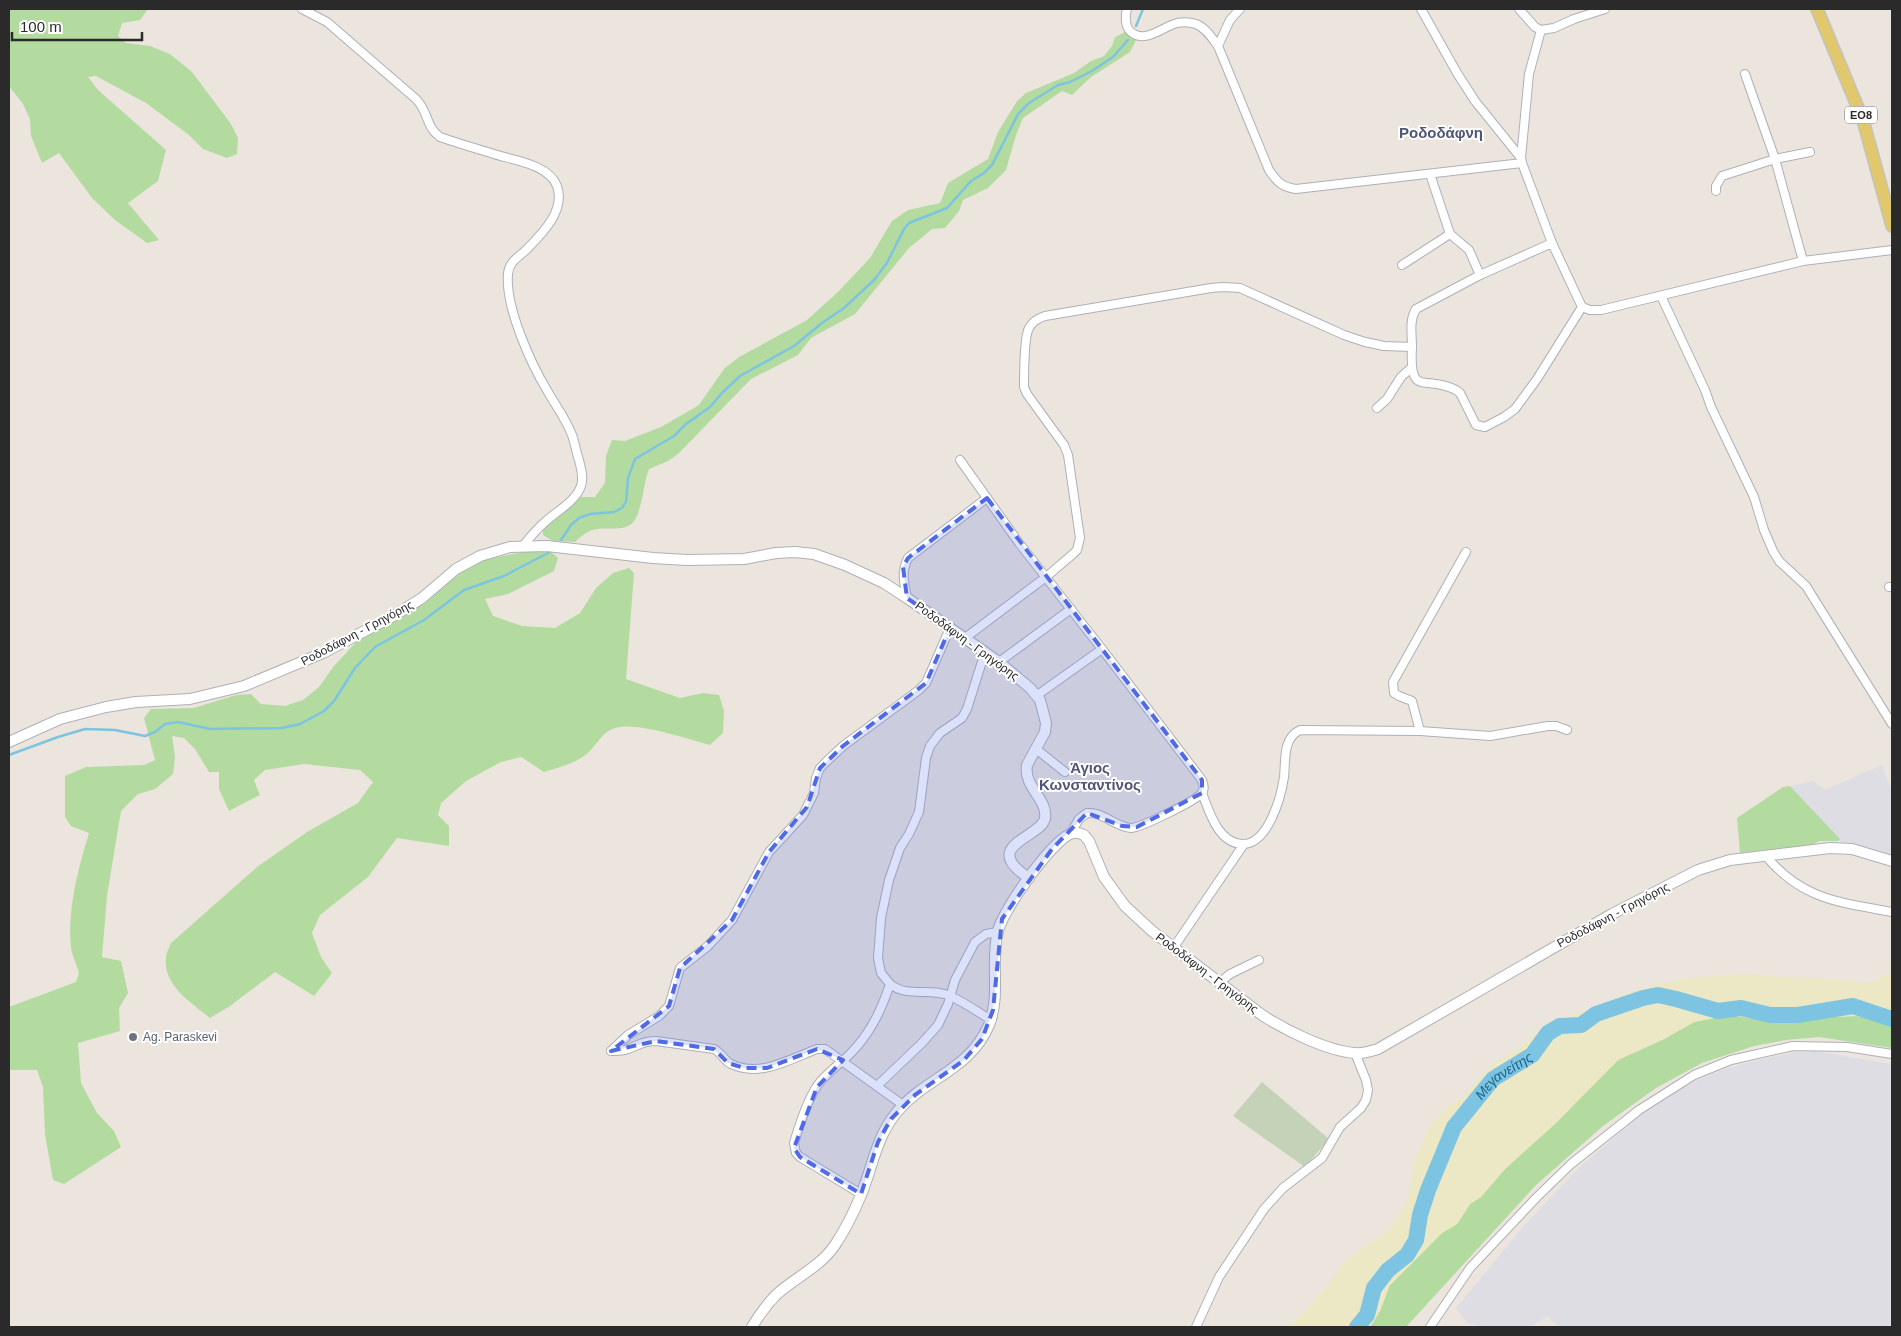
<svg xmlns="http://www.w3.org/2000/svg" width="1901" height="1336" font-family="Arial,sans-serif">
  <style>
    .industrial { fill: #dfdde4 }
    .green { fill: #b3dba0 }
    .sand { fill: #ece7c4 }
    .cemetery { fill: #c4d2b7 }
    .lines { fill: none; stroke-linecap: round; stroke-linejoin: round }
    .stream { stroke: #7cc4e1; stroke-width: 2.5 }
    .river { stroke: #7cc4e1; stroke-width: 16 }
    .street-casing { stroke: #aeb0b9; stroke-width: 10 }
    .secondary-casing { stroke: #aeb0b9; stroke-width: 12 }
    .primary-casing { stroke: #c3c3c3; stroke-width: 14 }
    .street { stroke: #fff; stroke-width: 8 }
    .secondary { stroke: #fff; stroke-width: 10 }
    .primary { stroke: #e1c86c; stroke-width: 11 }
    .marked { fill: #5069e6; fill-opacity: 0.2; stroke: #5069e6; stroke-width: 4; stroke-dasharray: 10 6; stroke-linejoin: round }
    .worship-dot { fill: #6b7280; stroke: #fff; stroke-width: 2 }
    .labels { text-anchor: middle; dominant-baseline: central; stroke-width: 4; stroke-linejoin: round; paint-order: stroke }
    .shield { fill: #fff; stroke: #6a6a6a; stroke-width: 1 }
    .shield-label { font-size: 11px; font-weight: bold; fill: #2a2a2a }
    .street-label { font-size: 12px; fill: #2a2a2a; stroke: #fff }
    .worship-label { font-size: 12px; fill: #5b616d; stroke: #fff; text-anchor: start }
    .water-label { font-size: 14px; font-style: italic; fill: #1c648c; stroke: #fff }
    .quarter-label { font-size: 15px; font-weight: bold; fill: #4f5676; stroke: #fff }
  </style>
  <rect width="100%" height="100%" fill="#ebe5de"/>
  <g class="industrial">
    <polygon points="1882,765 1892,791 1892,857 1872,850 1838,841 1840,839 1790,786 1813,781 1825,790"/>
    <polygon points="1814,1051 1892,1064 1892,1327 1560,1327 1547,1317 1529,1327 1489,1327 1468,1324 1456,1308 1529,1220 1582,1165 1647,1109 1672,1093 1704,1077 1728,1068 1766,1058 1797,1052"/>
  </g>
  <g class="green">
    <polygon points="9,9 148,9 140,20 122,23 118,36 126,43 150,46 170,54 192,72 231,124 238,138 237,154 227,158 203,149 189,135 146,103 96,76 88,77 98,90 166,150 158,181 128,203 159,240 147,243 115,220 92,198 59,153 42,163 31,136 30,119 23,104 9,86"/>
    <path d="M1125 32 1136 40 1130 52 1091 77 1072 95 1062 91 1023 118 1016 135 1006 170 988 188 963 200 959 211 945 228 932 229 909 248 855 314 811 338 798 355 751 379 679 453 668 461 649 469C644 482 642 507 636 518 628 533 611 527 598 529 588 530 581 536 575 542L553 541 543 535V529L578 497H595L605 483 606 456 612 440 625 441 661 427 699 405 724 369 739 357 807 320 838 292 870 258 892 221 908 210 940 203 948 183 988 159 998 132 1017 101 1026 93 1074 73 1091 61 1104 56 1112 46 1115 37Z"/>
    <path d="M527 551H550L558 558 554 571 508 594 485 599 493 616 522 626 555 628 580 613 596 588 613 573 629 568 634 573 626 679 680 698 703 693 719 695 724 711 723 733 710 745C689 739 635 721 615 728 601 732 595 749 584 756 573 764 557 768 544 772L521 757 501 762 466 781 441 803 438 815 449 826V846L397 838 368 877 320 915 312 933 321 957 332 973 314 996 275 972 230 1006 210 1018C192 1003 163 986 166 958 166 953 169 948 171 943L257 867 307 832 358 803 373 782 360 770 304 764 265 770 254 780 260 795 229 811 219 789V772H209L195 749 184 738 172 736 175 757 173 774 155 789 138 794 121 811 107 896 102 957 121 961 128 993 119 1008 120 1031 78 1043 81 1083 97 1113 114 1131 121 1147 64 1184 53 1180 45 1134 43 1087 37 1070H9V1007L76 982 79 973C77 965 72 956 71 947 67 909 78 870 89 833L71 826 65 817V776L86 767 144 765 155 760 144 718 151 709 194 708 236 695 251 694 261 704 285 706 303 700 319 687 334 666 358 640 401 618 466 569 483 560Z"/>
    <polygon points="1790,786 1840,839 1838,841 1820,841 1809,846 1740,853 1737,818 1783,787"/>
    <polygon points="1729,1015 1754,1019 1799,1021 1827,1017 1857,1016 1892,1023 1892,1048 1819,1037 1786,1040 1754,1046 1702,1063 1656,1088 1603,1126 1536,1185 1406,1327 1370,1327 1380,1311 1389,1286 1442,1233 1457,1224 1470,1204 1481,1197 1505,1169 1556,1123 1618,1060 1664,1039 1694,1022"/>
  </g>
  <polygon class="sand" points="1744,974 1781,977 1818,978 1870,983 1884,975 1892,974 1892,1023 1857,1016 1827,1017 1799,1021 1754,1019 1729,1015 1694,1022 1664,1039 1618,1060 1556,1123 1505,1169 1481,1197 1470,1204 1457,1224 1442,1233 1390,1285 1380,1311 1370,1327 1289,1327 1326,1288 1344,1262 1390,1228 1408,1199 1415,1161 1428,1128 1449,1104 1461,1099 1490,1066 1522,1046 1539,1030 1625,994 1657,984 1689,978"/>
  <polygon class="cemetery" points="1262,1082 1329,1139 1305,1167 1233,1116"/>
  <g class="lines">
    <g class="stream">
      <polyline points="1136,26 1143,9"/>
      <polyline points="561,540 571,525 579,518 590,514 614,512 622,508 626,502 628,478 635,459 674,436 686,424 710,407 722,393 740,376 794,346 822,323 844,308 874,280 887,263 904,229 909,223 947,208 971,181 984,173 992,165 1018,114 1029,103 1058,85 1070,82 1092,71 1113,57 1128,40"/>
      <polyline points="9,755 58,737 85,729 115,730 145,736 155,732 165,724 178,722 210,729 282,728 300,724 324,711 334,701 355,668 375,647 424,620 464,590 504,576 548,553"/>
    </g>
    <path class="river" id="s1" d="M1357 1327 1367 1315 1374 1288 1388 1270 1407 1255 1416 1240 1420 1215 1428 1190 1454 1127 1493 1079 1532 1055 1548 1033 1560 1026 1581 1025 1596 1014 1643 998 1658 995 1676 999 1718 1011 1741 1008 1770 1015H1798L1853 1006 1892 1019"/>
    <defs>
      <g id="street">
        <path d="M302 9 327 22 416 99C429 112 425 126 440 137 457 143 474 148 491 153 510 160 548 163 557 186 566 211 541 235 525 251 517 258 509 262 508 274 505 307 531 364 548 392 556 406 566 419 572 435 575 443 576 452 579 460 581 469 584 477 581 486 576 501 557 511 546 521 538 528 530 537 523 546"/>
        <path d="M1127 9C1125 15 1125 26 1130 31 1144 45 1162 27 1177 23 1182 22 1190 22 1196 24 1206 28 1212 38 1218 46"/>
        <path d="M1240 9 1230 20 1218 46 1269 170C1277 182 1282 187 1296 189L1522 163 1521 158 1475 101 1457 73 1421 9"/>
        <polyline points="1519,9 1535,27 1541,30"/>
        <polyline points="1745,74 1775,159 1803,261"/>
        <polyline points="1521,158 1529,74 1541,30 1554,28 1574,19 1605,9"/>
        <polyline points="1522,163 1552,243"/>
        <polyline points="1716,191 1716,186 1722,176 1775,159 1810,152"/>
        <polyline points="1402,265 1450,234"/>
        <polyline points="1480,275 1552,243 1582,307 1590,310 1601,310 1803,261 1892,250"/>
        <polyline points="1661,296 1705,390 1711,407 1754,497 1764,530 1773,551 1779,561 1806,586 1892,724"/>
        <path d="M1412 347C1409 399 1425 374 1456 390L1460 393 1476 425 1485 427 1504 417 1515 409 1537 379 1582 307"/>
        <polyline points="1377,408 1387,399 1401,377 1411,368"/>
        <polyline points="960,460 1019,543 1102,649 1036,696"/>
        <polyline points="1889,587 1892,587"/>
        <path d="M907 598C904 583 901 572 908 558L987 498"/>
        <path d="M965 638 1046 577 1073 554 1077 550 1080 538 1068 455 1064 445 1027 394 1024 387C1024 376 1024 337 1029 328 1032 322 1039 318 1045 316L1211 288 1223 287 1240 288 1344 335 1365 342 1384 346 1412 347C1412 334 1409 320 1416 309L1480 275 1469 250 1450 234 1430 174"/>
        <polyline points="999,662 1071,609"/>
        <polyline points="1420,731 1412,701 1399,696 1394,693 1393,682 1466,552"/>
        <polyline points="1036,749 1065,772"/>
        <path d="M1202 793C1209 811 1218 843 1242 844 1268 845 1281 797 1284 777 1286 760 1282 739 1300 730L1420 731 1490 736 1548 726H1556L1567 730"/>
        <path d="M1071 833 1079 819 1087 813C1104 812 1115 827 1131 828 1140 828 1195 801 1201 794 1205 790 1204 785 1202 780L1102 649"/>
        <path d="M1765 855C1802 900 1839 902 1892 912"/>
        <polyline points="1174,947 1244,844"/>
        <polyline points="1219,983 1230,974 1259,960"/>
        <path d="M890 984C907 998 931 987 950 996 964 1002 978 1012 991 1020"/>
        <polyline points="611,1051 628,1035 659,1016 669,1006 680,968 708,946 732,920 769,852 803,815 814,793 816,778 820,768 826,762 843,746 919,690 926,683 950,628"/>
        <path d="M611 1051C617 1051 623 1051 628 1049 639 1045 643 1041 656 1041L714 1049C722 1053 725 1062 731 1064 760 1078 790 1059 817 1049H825L903 1105"/>
        <polyline points="877,1086 922,1043 938,1025 948,1004 955,980 975,942 986,934 998,932"/>
        <path d="M861 1194 800 1157 796 1153 794 1143C799 1126 807 1101 817 1086 826 1073 839 1065 850 1054 870 1034 881 1011 890 984L881 973 878 958 881 918 889 880 900 848 909 834 919 812 926 758 930 746 940 733 962 718 967 709 985 652"/>
        <polyline points="1196,1327 1219,1277 1264,1209 1283,1188 1322,1158 1340,1127 1361,1108 1366,1100 1368,1090 1366,1080 1355,1053"/>
        <polyline points="1430,1327 1470,1268 1537,1197 1571,1164 1639,1110 1694,1075 1731,1060 1793,1046 1847,1047 1892,1054"/>
      </g>
      <g id="secondary">
        <path d="M9 742 60 719 106 707 136 702 190 699 244 686 323 653 395 615 422 598 456 569 480 556 510 547 547 546 653 558 687 560 744 559 776 553 795 552 814 554 845 565 884 583 907 598 999 662 1030 688 1040 700 1046 723 1045 732 1027 765C1023 787 1048 799 1045 818 1042 838 978 845 1029 878"/>
        <path d="M752 1327C759 1315 767 1304 777 1294 796 1277 820 1267 835 1245 845 1230 854 1212 861 1195 873 1166 876 1137 897 1112 926 1077 969 1071 989 1025 1001 995 990 961 998 931 1003 910 1053 838 1073 833 1077 832 1080 833 1084 835L1089 841 1104 877 1125 906 1152 931 1262 1015C1285 1030 1327 1051 1355 1053 1363 1054 1371 1051 1378 1049L1612 914 1698 870 1730 860 1830 848 1852 849 1892 861"/>
      </g>
      <polyline id="primary" points="1817,9 1863,120 1892,226"/>
    </defs>
    <use href="#street" class="street-casing"/>
    <use href="#secondary" class="secondary-casing"/>
    <use href="#primary" class="primary-casing"/>
    <use href="#street" class="street"/>
    <use href="#secondary" class="secondary"/>
    <use href="#primary" class="primary"/>
  </g>
  <path class="marked" d="M987 498 1202 780V793L1137 827 1122 826 1087 813 1052 849 1002 919 993 1010 982 1039 964 1060 915 1095 891 1119 878 1142 861 1194 800 1157 794 1148 817 1087 843 1060 817 1049 767 1068H744L728 1063 714 1049 656 1041 611 1051 669 1006 680 968 732 920 769 852 807 807 820 768 843 746 926 683 950 628 907 598 903 567 908 558Z"/>
  <circle class="worship-dot" cx="133" cy="1037" r="5"/>
  <g class="labels">
    <rect class="shield" x="1845" y="106.5" width="32" height="17" rx="4"/>
    <g class="shield-label">
      <text x="1861" y="115">ΕΟ8</text>
    </g>
    <g class="street-label">
      <text transform="translate(357 633) rotate(-28)">Ροδοδάφνη - Γρηγόρης</text>
      <text transform="translate(967 641) rotate(36)">Ροδοδάφνη - Γρηγόρης</text>
      <text transform="translate(1613 915) rotate(-28)">Ροδοδάφνη - Γρηγόρης</text>
      <text transform="translate(1207 973) rotate(37)">Ροδοδάφνη - Γρηγόρης</text>
    </g>
    <g class="worship-label">
      <text x="143" y="1037">Ag. Paraskevi</text>
    </g>
    <g class="water-label">
      <text stroke="none"><textPath href="#s1" startOffset="300">Μεγανείτης</textPath></text>
    </g>
    <g class="quarter-label">
      <text x="1441" y="132">Ροδοδάφνη</text>
      <text x="1090" y="767">Άγιος<tspan x="1090" dy="17">Κωνσταντίνος</tspan></text>
    </g>
  </g>
  <rect width="1901" height="1336" fill="none" stroke="#2a2a2a" stroke-width="20"/>
  <path d="M12 32v8h130v-8" fill="none" stroke="#2a2a2a" stroke-width="2.5"/>
  <text x="20" y="32" font-size="15" fill="#2a2a2a" stroke="#ffffff" stroke-width="4" paint-order="stroke">100 m</text>
</svg>
